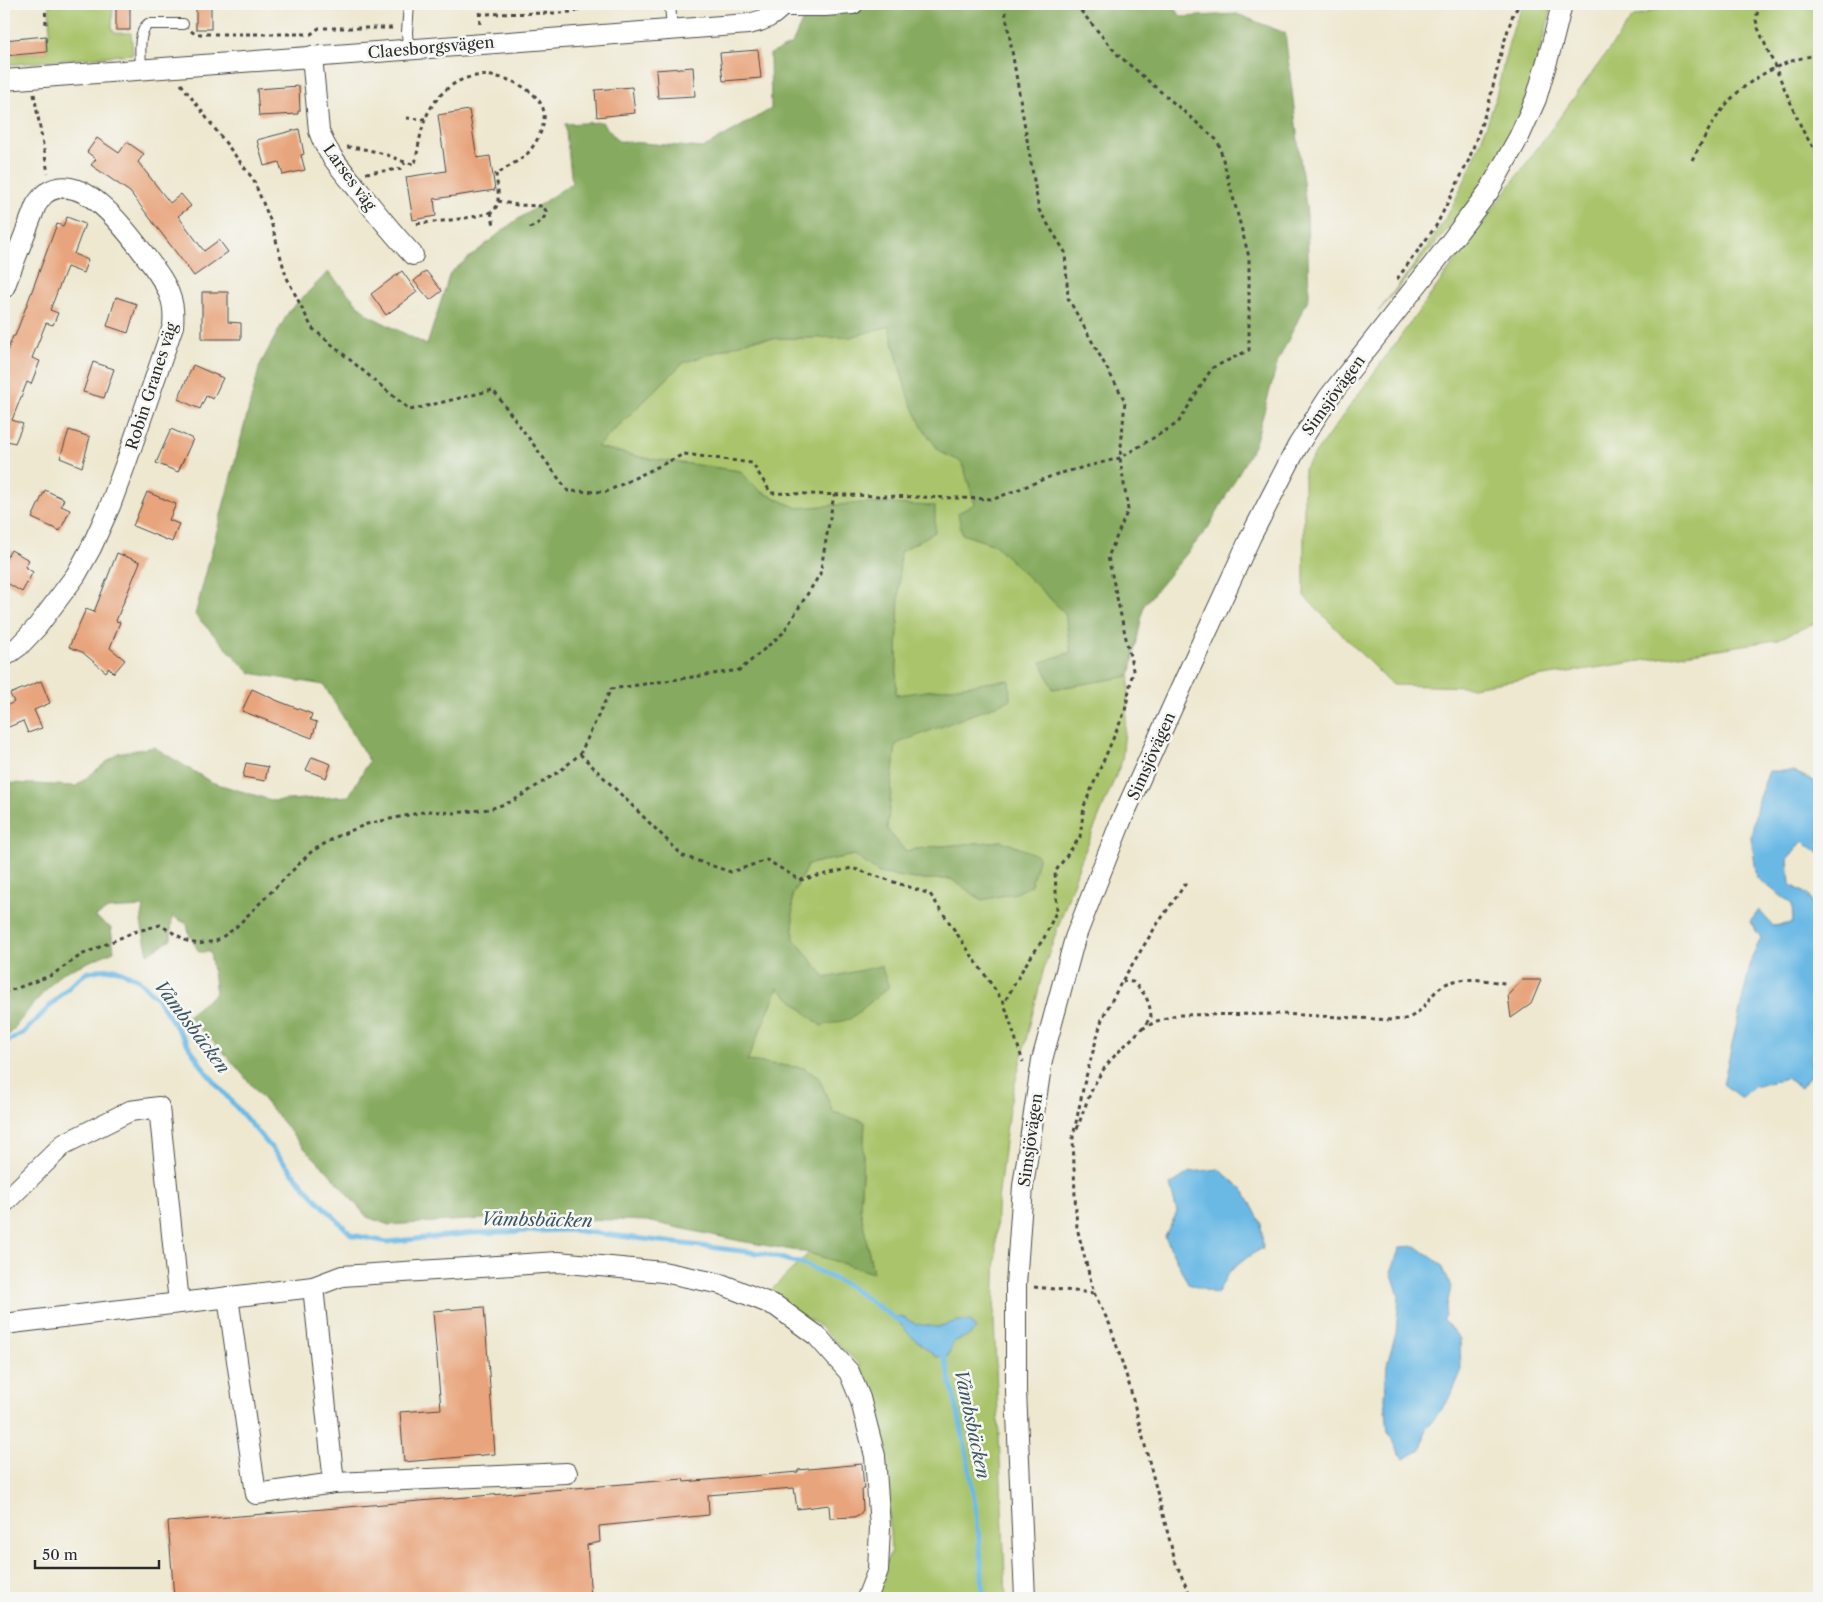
<svg xmlns="http://www.w3.org/2000/svg" width="1823" height="1602" font-family="'Libre Caslon Text',serif">
  <style>
    .green { fill: #a9c46a; stroke: #6a784a }
    .forest { fill: #86aa5e; stroke: #586a44 }
    .water { fill: #6bb9e5; stroke: #4b7288 }
    .lines { fill: none; stroke-linecap: round; stroke-linejoin: round }
    .stream { stroke: #6bb9e5; stroke-width: 5 }
    .building { fill: #e8a47b }
    .lane-casing { stroke: #484744; stroke-width: 12 }
    .street-casing { stroke: #484744; stroke-width: 22 }
    .path { stroke: #484744; stroke-width: 3; stroke-dasharray: 4 4; stroke-linecap: butt }
    .lane { stroke: #fff; stroke-width: 10 }
    .street { stroke: #fff; stroke-width: 20 }
    .labels { text-anchor: middle; dominant-baseline: central; stroke-width: 5; stroke-linejoin: round; paint-order: stroke }
    .street-label { font-size: 16px; fill: #2b2b2b; stroke: #f6f6f2 }
    .water-label { font-size: 18px; font-style: italic; fill: #3e5663; stroke: #f6f6f2 }
  </style>
  <rect width="100%" height="100%" fill="#f6f6f2"/>
  <filter id="ink" filterUnits="userSpaceOnUse"><feTurbulence type="fractalNoise" baseFrequency=".02" numOctaves="2"/><feDisplacementMap in="SourceGraphic" scale="10" xChannelSelector="R" yChannelSelector="G"/><feConvolveMatrix kernelMatrix="1 2 1 2 8 2 1 2 1" color-interpolation-filters="sRGB"/></filter>
  <filter id="wash" filterUnits="userSpaceOnUse"><feTurbulence type="fractalNoise" baseFrequency=".0096" numOctaves="4" result="noise"/><feDisplacementMap in="SourceGraphic" scale="20" xChannelSelector="R" yChannelSelector="G"/><feGaussianBlur stdDeviation="1.12" result="paint"/><feColorMatrix in="noise" values="0 0 0 0 0 0 0 0 0 0 0 0 0 0 0 0 0 1.4 0 .05"/><feComposite in="paint" operator="in"/></filter>
  <g filter="url(#wash)">
    <rect width="100%" height="100%" fill="#eee8d0"/>
    <g class="green">
      <polygon points="49,4 113,4 112,29 115,33 131,33 133,54 4,65 4,56 47,52 46,36 50,33"/>
      <path d="M1524 4H1550V15L1521 116 1499 160 1470 202 1378 312C1396 288 1416 265 1432 239 1458 202 1475 158 1490 116 1503 79 1505 39 1524 4Z"/>
      <polygon points="1671,4 1819,4 1819,621 1776,640 1472,687 1392,685 1304,596 1304,469 1632,18"/>
      <polygon points="889,326 907,394 940,452 962,461 975,504 962,534 995,545 1065,613 1071,653 1053,689 1130,676 1122,761 1080,863 1044,968 1009,1108 997,1209 994,1320 1006,1598 872,1598 891,1550 885,1451 860,1365 818,1325 767,1294 809,1253 873,1273 860,1208 865,1123 833,1112 819,1078 804,1068 747,1061 778,988 821,1026 881,966 826,978 793,939 792,896 808,864 854,855 879,873 915,879 951,879 982,900 1039,856 1002,841 930,847 905,851 887,829 896,743 1010,700 1008,680 896,696 900,551 935,532 863,503 797,508 760,491 740,471 645,458 597,447 683,363 755,339 850,337"/>
    </g>
    <polygon class="forest" points="810,4 1173,4 1181,17 1237,14 1285,33 1307,215 1309,297 1278,361 1255,444 1208,528 1144,605 1130,676 1053,689 1041,662 1071,652 1065,613 995,545 962,534 958,513 975,504 962,462 940,452 922,427 907,394 889,326 850,337 755,339 683,363 597,447 645,458 740,471 760,491 797,508 863,503 935,506 935,532 900,552 896,695 1009,680 1010,700 896,744 887,829 905,851 930,847 1002,841 1039,856 1031,885 1016,893 982,900 951,879 915,879 879,873 854,855 808,864 792,896 794,939 826,978 881,966 889,987 850,1019 821,1026 778,988 747,1061 804,1068 819,1078 833,1112 865,1122 860,1208 873,1273 809,1253 740,1241 647,1221 514,1217 389,1225 367,1217 329,1173 304,1148 228,1057 187,1016 216,993 210,952 199,952 189,934 187,924 172,916 171,939 148,954 141,922 144,907 108,909 95,917 111,928 114,951 60,974 30,1008 9,1035 4,1033 4,784 11,783 76,786 118,753 154,747 211,782 274,801 349,796 369,761 324,685 250,673 195,615 260,365 289,311 328,272 368,315 427,345 450,273 511,224 572,183 565,124 602,122 618,141 703,148 771,109 770,54 792,44"/>
    <g class="water">
      <polygon points="1769,771 1793,771 1816,782 1819,781 1819,853 1803,841 1788,858 1790,884 1808,895 1818,916 1819,916 1819,954 1810,969 1819,973 1819,1033 1811,1055 1811,1074 1801,1088 1786,1078 1754,1087 1741,1098 1723,1084 1752,957 1761,938 1750,922 1759,910 1773,926 1793,923 1792,904 1757,878 1751,837 1758,800"/>
      <polygon points="1219,1169 1245,1192 1261,1223 1263,1248 1249,1256 1229,1272 1217,1294 1188,1284 1165,1237 1177,1212 1170,1185 1190,1172"/>
      <polygon points="1416,1246 1442,1265 1451,1287 1444,1320 1460,1339 1461,1372 1449,1400 1426,1429 1421,1450 1403,1459 1388,1432 1385,1398 1387,1364 1396,1333 1399,1295 1391,1272 1400,1247"/>
      <polygon points="894,1317 902,1317 916,1324 937,1327 958,1321 971,1321 976,1329 970,1335 953,1342 948,1356 936,1357 910,1335"/>
    </g>
    <g class="lines">
      <g class="stream">
        <polyline points="4,1043 23,1033 74,982 86,973 99,970 115,969 138,979 157,998 206,1072 312,1195 352,1235 387,1242 473,1233 571,1230 765,1254 806,1265 847,1285 899,1321"/>
        <path d="M939 1352 944 1356C965 1435 981 1516 983 1598"/>
      </g>
    </g>
    <g id="blocks">
      <g class="building">
        <rect x="116" y="4" width="14" height="26"/>
        <rect x="196" y="4" width="15" height="25"/>
        <polygon points="46,36 47,52 4,56 4,40"/>
        <polygon points="758,50 761,78 723,81 720,53"/>
        <polygon points="693,67 695,96 658,98 656,70"/>
        <polygon points="299,86 300,111 298,111 298,114 259,116 257,89"/>
        <polygon points="632,87 635,113 597,117 595,90"/>
        <polygon points="469,110 477,158 490,156 495,190 434,199 436,216 413,220 406,177 446,171 438,115"/>
        <polygon points="299,129 304,154 301,155 305,170 283,175 279,162 264,166 257,140"/>
        <polygon points="97,138 119,153 127,142 144,154 138,162 170,203 181,194 191,206 178,216 204,251 219,240 228,252 194,276 130,192 91,165 96,159 87,152"/>
        <polygon points="67,217 85,224 74,254 88,260 83,273 67,267 50,310 58,313 53,325 46,323 32,358 40,361 31,384 27,382 12,420 23,424 15,443 4,440 4,360 13,336 15,336 57,224 63,226"/>
        <polygon points="402,271 417,292 386,315 371,294"/>
        <polygon points="426,271 442,291 430,300 414,281"/>
        <polygon points="202,292 228,292 228,322 241,323 241,339 202,339"/>
        <polygon points="116,297 137,304 128,333 107,326"/>
        <polygon points="93,362 114,369 104,398 83,392"/>
        <polygon points="193,365 223,378 213,399 206,396 200,409 178,399"/>
        <polygon points="171,429 193,439 178,472 156,463"/>
        <polygon points="69,430 90,437 82,467 60,458"/>
        <polygon points="45,490 64,499 61,506 70,510 60,531 32,518"/>
        <polygon points="147,492 176,504 169,520 179,524 172,542 133,526"/>
        <polygon points="11,550 29,560 25,567 33,572 22,592 4,581 4,562"/>
        <polygon points="117,553 140,562 116,621 120,622 110,648 125,660 114,673 109,668 106,672 82,652 69,647 86,609 94,612"/>
        <polygon points="41,681 50,703 34,710 42,728 28,733 23,721 4,729 4,707 14,702 10,694"/>
        <polygon points="252,689 278,701 312,714 310,720 317,722 312,738 242,711"/>
        <polygon points="312,757 331,764 326,778 306,770"/>
        <polygon points="246,763 268,767 265,781 243,777"/>
        <polygon points="1522,980 1541,980 1531,1004 1511,1018 1508,995"/>
        <polygon points="484,1307 495,1454 404,1462 400,1412 441,1409 433,1311"/>
        <polygon points="862,1464 864,1489 862,1489 863,1510 860,1514 854,1517 830,1518 829,1505 797,1509 794,1488 708,1495 709,1515 599,1526 600,1542 587,1545 591,1598 174,1598 168,1522 683,1479 684,1482 798,1472 798,1470"/>
      </g>
    </g>
  </g>
  <g filter="url(#ink)">
    <use href="#blocks" fill-opacity="0" stroke="#484744" stroke-width="1"/>
    <g class="lines">
      <defs>
        <g id="lane">
          <polyline points="670,4 672,29"/>
          <polyline points="408,49 407,32 409,4"/>
          <path d="M141 70C141 56 137 33 148 24H183"/>
        </g>
        <g id="street">
          <path d="M312 56 319 131C326 152 341 169 355 186 374 210 392 233 413 255"/>
          <path d="M4 80 748 24C763 21 772 17 782 6H825L853 4"/>
          <path d="M4 288 36 205C39 201 42 196 46 193 82 169 126 230 144 254 153 267 165 280 170 296 174 306 174 315 173 326L127 460 110 506 91 548 76 575 37 627 19 646 4 657"/>
          <polyline points="4,1203 64,1144 130,1111 159,1107 179,1303"/>
          <polyline points="228,1297 256,1494 334,1483 313,1287"/>
          <polyline points="4,1324 313,1287 342,1276 558,1262 663,1272 721,1284 776,1306 817,1336 849,1372 860,1398 875,1456 880,1527 878,1570 867,1598"/>
          <polyline points="334,1483 567,1473"/>
          <polyline points="1025,1598 1016,1391 1016,1285 1023,1186 1042,1060 1075,938 1121,821 1186,677 1251,536 1297,447 1329,397 1442,253 1489,191 1519,137 1536,99 1552,44 1562,4"/>
        </g>
      </defs>
      <use href="#lane" class="lane-casing"/>
      <use href="#street" class="street-casing"/>
      <g class="path">
        <polyline points="45,4 46,27"/>
        <polyline points="479,4 480,28"/>
        <polyline points="1004,4 1039,210 1065,252 1068,298 1125,401 1120,458 1128,510 1108,557 1133,670 1125,711 1084,806 1080,837 1055,872 1057,910 1044,938 1024,967 1004,1003"/>
        <polyline points="1759,4 1756,20 1758,28 1803,131 1819,157"/>
        <polyline points="479,14 559,13 571,12 589,6 655,7"/>
        <polyline points="191,31 195,34 311,34 319,28 395,28"/>
        <polyline points="181,84 253,179 271,222 286,276 312,328 410,410 493,390 568,491 606,492 684,454 752,463 771,493 994,499 1057,474 1120,458 1178,423 1212,368 1249,350 1249,257 1218,141 1117,54 1075,4"/>
        <polyline points="34,94 48,173"/>
        <polyline points="406,118 425,119"/>
        <path d="M347 147C360 148 371 150 384 154 395 157 403 163 415 164 419 145 421 122 432 106 453 74 485 68 518 84 527 89 536 95 541 104 550 119 538 141 528 153 519 161 506 168 496 174 497 184 501 200 495 209 488 218 429 222 415 224"/>
        <path d="M1692 160C1703 140 1715 116 1731 99 1753 76 1788 58 1819 55"/>
        <polyline points="366,173 400,169 405,163"/>
        <path d="M498 201 517 205 543 206 546 211C545 221 537 224 528 229"/>
        <polyline points="491,212 494,225"/>
        <polyline points="1397,279 1436,226 1468,162 1489,103 1502,49 1513,14 1520,4"/>
        <polyline points="580,754 683,856 731,872 767,860 800,880 852,868 930,894 1004,1003 1023,1062"/>
        <polyline points="1186,883 1156,926 1122,981 1102,1019 1084,1084 1073,1137 1075,1196 1077,1228 1094,1293 1110,1325 1129,1384 1175,1561 1191,1598"/>
        <polyline points="4,993 52,975 81,955 134,932 160,925 187,941 198,944 216,941 234,929 312,851 338,836 367,824 428,811 454,813 490,809 513,801 560,771 580,754 611,689 740,670 783,633 820,574 834,495"/>
        <path d="M1142 1029 1157 1021 1176 1015 1283 1014 1393 1020C1397 1019 1403 1020 1408 1018 1426 1012 1430 990 1448 983 1466 976 1487 981 1505 983"/>
        <path d="M1077 1129C1085 1107 1092 1084 1106 1066 1120 1048 1138 1035 1151 1017 1150 1001 1145 993 1133 982L1123 981"/>
        <polyline points="1034,1287 1094,1293"/>
      </g>
      <use href="#lane" class="lane"/>
      <use href="#street" class="street"/>
    </g>
  </g>
  <g class="labels">
    <g class="street-label">
      <text transform="translate(431 47) rotate(-5)">Claesborgsvägen</text>
      <text transform="translate(350 177) rotate(54)">Larses väg</text>
      <text transform="translate(151 386) rotate(-72)">Robin Granes väg</text>
      <text transform="translate(1333 395) rotate(-54)">Simsjövägen</text>
      <text transform="translate(1151 756) rotate(-66)">Simsjövägen</text>
      <text transform="translate(1030 1140) rotate(-82)">Simsjövägen</text>
    </g>
    <g class="water-label">
      <text transform="translate(192 1027) rotate(53)">Våmbsbäcken</text>
      <text transform="translate(537 1220) rotate(1)">Våmbsbäcken</text>
      <text transform="translate(972 1424) rotate(78)">Våmbsbäcken</text>
    </g>
  </g>
  <rect width="1823" height="1602" fill="none" stroke="#f6f6f2" stroke-width="20"/>
  <path d="M35 1560v8h124v-8" fill="none" stroke="#2b2b2b" stroke-width="2.5"/>
  <text x="42" y="1560" font-size="15" fill="#2b2b2b" stroke="#f6f6f2" stroke-width="4" paint-order="stroke">50 m</text>
</svg>
